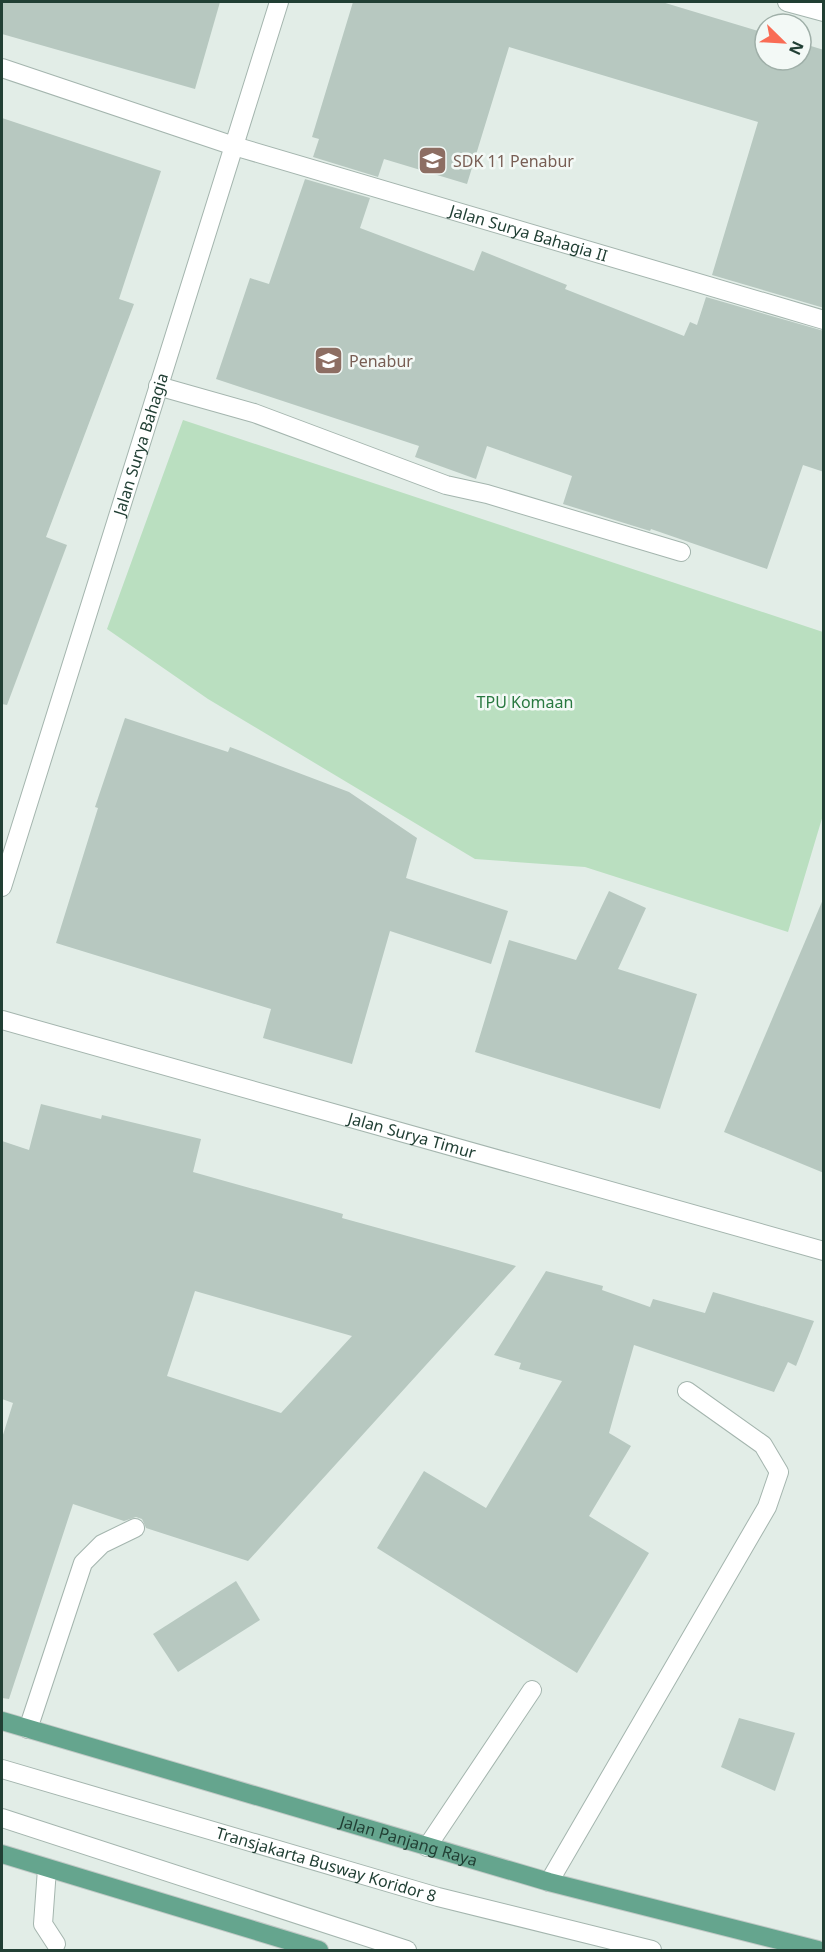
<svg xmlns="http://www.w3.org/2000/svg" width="825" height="1952" font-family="'Noto Sans',sans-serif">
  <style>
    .green { fill: #badfc0 }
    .building { fill: #b7c8c0; fill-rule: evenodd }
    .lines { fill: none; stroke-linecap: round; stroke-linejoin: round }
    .service-casing { stroke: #a4b5ae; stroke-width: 20 }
    .minor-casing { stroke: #a4b5ae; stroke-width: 20 }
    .primary-casing { stroke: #c1c9c6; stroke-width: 20 }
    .service { stroke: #fff; stroke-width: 18 }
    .minor { stroke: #fff; stroke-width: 18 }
    .primary { stroke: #65a58e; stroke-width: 18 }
    .labels { text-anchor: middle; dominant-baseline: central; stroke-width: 5; stroke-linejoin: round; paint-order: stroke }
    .education-label { font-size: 16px; fill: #785e54; stroke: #f3f9f6; text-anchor: start }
    .street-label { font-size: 16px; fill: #213f34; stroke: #f3f9f6 }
    .park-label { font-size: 16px; fill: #297940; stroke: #f3f9f6 }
  </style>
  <rect width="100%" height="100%" fill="#e2ede7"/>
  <polygon class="green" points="183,420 823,632 823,815 788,932 585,867 475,859 208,699 107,629"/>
  <g class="building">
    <polygon points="2,2 220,2 195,89 2,34"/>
    <polygon points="353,2 662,2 765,33 765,60 801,60 801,43 824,50 824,308 712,275 758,122 509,47 467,184 384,159 378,177 313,157 319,139 312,137"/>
    <polygon points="2,118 161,171 119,299 134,304 46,537 67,545 7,705 2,704"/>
    <polygon points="305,179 370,198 360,228 474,271 482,251 567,285 565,289 684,336 690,322 697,325 706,297 824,331 824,472 803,465 767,569 651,529 650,531 563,504 572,476 487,446 476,479 415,457 419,446 216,379 250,278 269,284"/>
    <polygon points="125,718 228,752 230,747 349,792 417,838 406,878 508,911 491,964 390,931 352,1064 263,1038 271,1009 56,943 98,808 95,807"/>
    <polygon points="609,891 646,908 618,969 697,994 660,1109 475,1052 509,940 576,960"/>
    <polygon points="824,897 824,1173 724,1132"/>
    <path d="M41 1104 101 1119 102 1115 201 1139 193 1172 343 1214 342 1218 516 1266 248 1561 146 1528 142 1519 136 1517 124 1521 73 1504 9 1699 2 1698V1438L13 1403 2 1399V1141L29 1150ZM195 1291 352 1336 281 1413 167 1376Z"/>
    <polygon points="546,1271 603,1286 602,1290 650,1307 653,1299 705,1313 713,1292 814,1321 796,1366 788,1362 774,1392 634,1345 609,1433 631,1446 589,1516 649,1553 577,1673 377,1548 424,1471 486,1508 562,1381 519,1369 521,1363 494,1355"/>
    <polygon points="236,1581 260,1620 178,1672 153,1634"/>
    <polygon points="739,1718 795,1733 775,1791 721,1767"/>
  </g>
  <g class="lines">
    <defs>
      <g id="service">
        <polyline points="28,1729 83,1563 102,1544 135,1528"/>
        <path id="s1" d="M2 1769 438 1897 652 1950"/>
        <polyline points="2,1818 407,1950"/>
        <polyline points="427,1847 532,1690"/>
        <polyline points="47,1869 43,1924 56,1944"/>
        <polyline points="549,1882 767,1507 779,1472 763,1445 687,1391"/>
      </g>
      <g id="minor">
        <polyline points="787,2 824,12"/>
        <path id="s2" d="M2 68 234 146 824 320"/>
        <polyline points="158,386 254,413 446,485 487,494 681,552"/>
        <path id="s3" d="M2 887 279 2"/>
        <path id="s4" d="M2 1020 824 1251"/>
      </g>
      <g id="primary">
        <path id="s5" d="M2 1721 549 1882 818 1950"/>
        <polyline points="2,1854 319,1950"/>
      </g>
    </defs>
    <use href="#service" class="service-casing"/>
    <use href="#minor" class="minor-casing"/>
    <use href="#primary" class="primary-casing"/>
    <use href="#service" class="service"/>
    <use href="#minor" class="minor"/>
    <use href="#primary" class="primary"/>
  </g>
  <defs>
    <symbol id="school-square" viewBox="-11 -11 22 22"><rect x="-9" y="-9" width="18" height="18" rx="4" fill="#8d6e63" stroke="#f3f9f6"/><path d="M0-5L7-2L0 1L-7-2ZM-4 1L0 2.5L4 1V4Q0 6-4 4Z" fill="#fff"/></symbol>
  </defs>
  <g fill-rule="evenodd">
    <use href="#school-square" x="416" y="144" width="33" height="33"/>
    <use href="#school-square" x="312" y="344" width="33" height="33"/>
  </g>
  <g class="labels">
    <g class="education-label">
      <text x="453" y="161">SDK 11 Penabur</text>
      <text x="349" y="361">Penabur</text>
    </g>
    <g class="street-label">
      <text stroke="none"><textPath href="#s2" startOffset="552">Jalan Surya Bahagia II</textPath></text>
      <text stroke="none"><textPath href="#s3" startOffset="464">Jalan Surya Bahagia</textPath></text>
      <text stroke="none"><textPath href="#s4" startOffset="426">Jalan Surya Timur</textPath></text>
      <text stroke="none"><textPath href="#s5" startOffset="424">Jalan Panjang Raya</textPath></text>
      <text stroke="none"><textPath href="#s1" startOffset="338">Transjakarta Busway Koridor 8</textPath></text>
    </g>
    <g class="park-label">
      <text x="525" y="702">TPU Komaan</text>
    </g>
  </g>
  <rect width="825" height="1952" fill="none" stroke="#213f34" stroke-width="6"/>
  <g transform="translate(783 42) rotate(114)"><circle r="28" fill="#f3f9f6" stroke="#9fafa8" stroke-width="1.5"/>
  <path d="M0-4.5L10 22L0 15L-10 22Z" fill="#f96c55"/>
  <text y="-9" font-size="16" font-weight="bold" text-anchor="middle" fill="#213f34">N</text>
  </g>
</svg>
